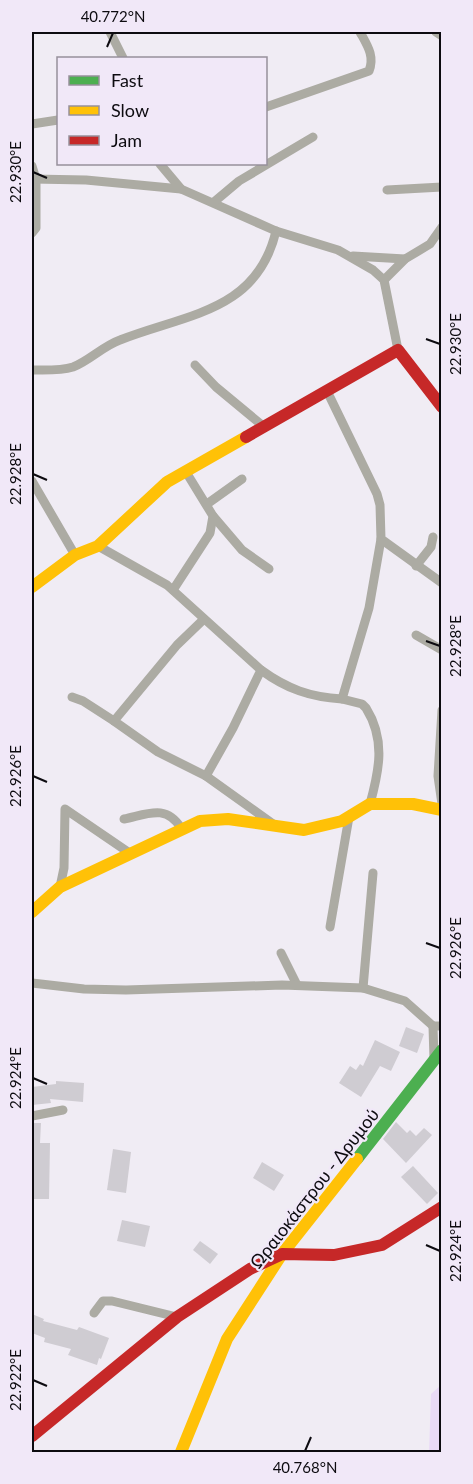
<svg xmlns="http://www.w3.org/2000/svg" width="473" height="1484" font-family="Lato,sans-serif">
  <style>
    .green { fill: #e9daf6 }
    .building { fill: #cfccd2 }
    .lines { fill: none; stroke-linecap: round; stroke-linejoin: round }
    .street { stroke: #acaba3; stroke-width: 9 }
    .fast { stroke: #4caf50; stroke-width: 12 }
    .slow { stroke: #ffc107; stroke-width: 12 }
    .jam { stroke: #c62828; stroke-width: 12 }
    .ticks { fill: none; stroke: #0d0b10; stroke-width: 2 }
    .labels { text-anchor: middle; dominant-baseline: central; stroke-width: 4.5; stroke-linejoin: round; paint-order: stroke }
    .street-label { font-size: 18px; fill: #0d0b10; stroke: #f1e8f8 }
    .neatline { fill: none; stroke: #0d0b10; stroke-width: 2 }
    .ticks-label { font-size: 15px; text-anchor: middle; fill: #0d0b10 }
  </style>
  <rect width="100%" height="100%" fill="#f0ecf4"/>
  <polygon class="green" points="441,1385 441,1452 429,1452 431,1394"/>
  <g class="building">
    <polygon points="406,1027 424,1034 417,1053 399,1046"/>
    <polygon points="375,1040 400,1052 391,1071 380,1066 361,1097 339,1083 350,1066 356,1070 360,1064 363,1066"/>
    <polygon points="56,1081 84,1083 83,1102 50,1099 51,1103 32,1105 32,1087 56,1084"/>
    <polygon points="396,1122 407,1133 410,1130 416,1136 424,1128 432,1135 406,1163 383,1139"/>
    <polygon points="32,1123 41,1123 40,1143 50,1143 49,1199 32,1199"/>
    <polygon points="113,1149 131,1152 126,1193 107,1190"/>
    <polygon points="262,1162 284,1175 274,1191 253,1178"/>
    <polygon points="413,1166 438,1193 427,1204 401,1177"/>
    <polygon points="122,1220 150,1226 145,1247 117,1241"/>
    <polygon points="200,1241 218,1254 210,1264 193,1250"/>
    <polygon points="32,1314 44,1319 43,1321 77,1330 79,1327 109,1338 101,1359 99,1358 97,1365 68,1355 71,1349 44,1342 45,1338 32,1333"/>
  </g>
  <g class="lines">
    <g class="street">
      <polyline points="110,32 123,58"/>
      <polyline points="436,32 442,36"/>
      <path d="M266 107 369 71C375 56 367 45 360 32"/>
      <polyline points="32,124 58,120"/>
      <polyline points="160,164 181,189 276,231 338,250 373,270 384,280 398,350"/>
      <polyline points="32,166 36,179 36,228 32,233"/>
      <polyline points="32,179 86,180 181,189"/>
      <polyline points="387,190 442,187"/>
      <polyline points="214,202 239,181 313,137"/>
      <polyline points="353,256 405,259"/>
      <polyline points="384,280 405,259 430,244 442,227"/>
      <polyline points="195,365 216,387 263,426"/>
      <path d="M32 370C45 370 60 371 73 367 89 361 103 346 120 340 186 314 257 312 276 231"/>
      <polyline points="327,391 377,494 380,505 381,539 442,583"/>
      <polyline points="32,481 75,555"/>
      <polyline points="207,504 242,479"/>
      <polyline points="213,516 242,550 269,569"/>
      <polyline points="98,546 167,585 261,670 233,728 206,776 273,824"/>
      <polyline points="416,566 431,547 433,537"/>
      <polyline points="173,590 210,533 213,516 186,472"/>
      <polyline points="204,619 177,645 114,721 158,752 206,776"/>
      <polyline points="416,635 442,650"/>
      <path d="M261 670C287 689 310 697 342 699L369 608 381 539"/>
      <polyline points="72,697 83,701 114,721"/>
      <path d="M342 699 362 704 366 708C386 740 379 771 370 804"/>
      <polyline points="442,710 438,776 442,804"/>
      <path d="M124 819C148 814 166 804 181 828"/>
      <polyline points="60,887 64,868 65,809 131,854"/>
      <polyline points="330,927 349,817"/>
      <polyline points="281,953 297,985"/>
      <polyline points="32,983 84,989 126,990 282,985 363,988 405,1001 433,1026"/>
      <polyline points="363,988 373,873"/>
      <polyline points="434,1059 433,1026 442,1026"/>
      <polyline points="32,1116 63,1110"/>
      <polyline points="94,1313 103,1301 112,1301 177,1317"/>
    </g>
    <polyline class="fast" points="357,1159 442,1050"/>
    <g class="slow">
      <polyline points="32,587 75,555 98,546 167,482 246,437"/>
      <polyline points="32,912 60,887 200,821 228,819 304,830 342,821 370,804 413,804 442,810"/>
      <polyline points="181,1452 227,1339 282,1254 357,1159"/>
    </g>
    <g class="jam">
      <polyline points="246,437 398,350 442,407"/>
      <polyline points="32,1436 177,1317 250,1269 282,1254 334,1255 382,1245 442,1207"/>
    </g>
  </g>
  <path class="ticks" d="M107 47 113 33M33 172 47 178M426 339 440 344M33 474 47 480M426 641 440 646M33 776 47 782M426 943 440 948M33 1078 47 1084M426 1245 440 1251M33 1380 47 1386M305 1451 311 1437"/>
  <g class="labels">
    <g class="street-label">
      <text transform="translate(314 1188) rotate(-52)">Ωραιοκάστρου - Δρυμού</text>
    </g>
  </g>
  <rect width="473" height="1484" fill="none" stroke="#f1e8f8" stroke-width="66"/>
  <rect x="57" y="57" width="210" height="108" fill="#f1e8f8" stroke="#96909b" stroke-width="1.5"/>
  <rect x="69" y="76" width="30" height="9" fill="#4caf50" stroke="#96909b" stroke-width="1.5"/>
  <text x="111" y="87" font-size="18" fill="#0d0b10">Fast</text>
  <rect x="69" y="106" width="30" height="9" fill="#ffc107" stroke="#96909b" stroke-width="1.5"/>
  <text x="111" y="117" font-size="18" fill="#0d0b10">Slow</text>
  <rect x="69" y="136" width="30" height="9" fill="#c62828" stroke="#96909b" stroke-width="1.5"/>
  <text x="111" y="147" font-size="18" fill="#0d0b10">Jam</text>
  <rect x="33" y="33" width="407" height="1418" class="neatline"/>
  <g class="ticks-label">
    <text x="113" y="22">40.772°N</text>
    <text transform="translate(16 172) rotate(-90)" y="5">22.930°E</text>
    <text transform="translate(456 344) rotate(-90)" y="5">22.930°E</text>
    <text transform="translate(16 474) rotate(-90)" y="5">22.928°E</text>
    <text transform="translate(456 646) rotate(-90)" y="5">22.928°E</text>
    <text transform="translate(16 776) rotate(-90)" y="5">22.926°E</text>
    <text transform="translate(456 948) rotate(-90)" y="5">22.926°E</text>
    <text transform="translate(16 1078) rotate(-90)" y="5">22.924°E</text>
    <text transform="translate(456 1251) rotate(-90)" y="5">22.924°E</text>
    <text transform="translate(16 1380) rotate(-90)" y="5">22.922°E</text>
    <text x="305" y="1473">40.768°N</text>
  </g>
</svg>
